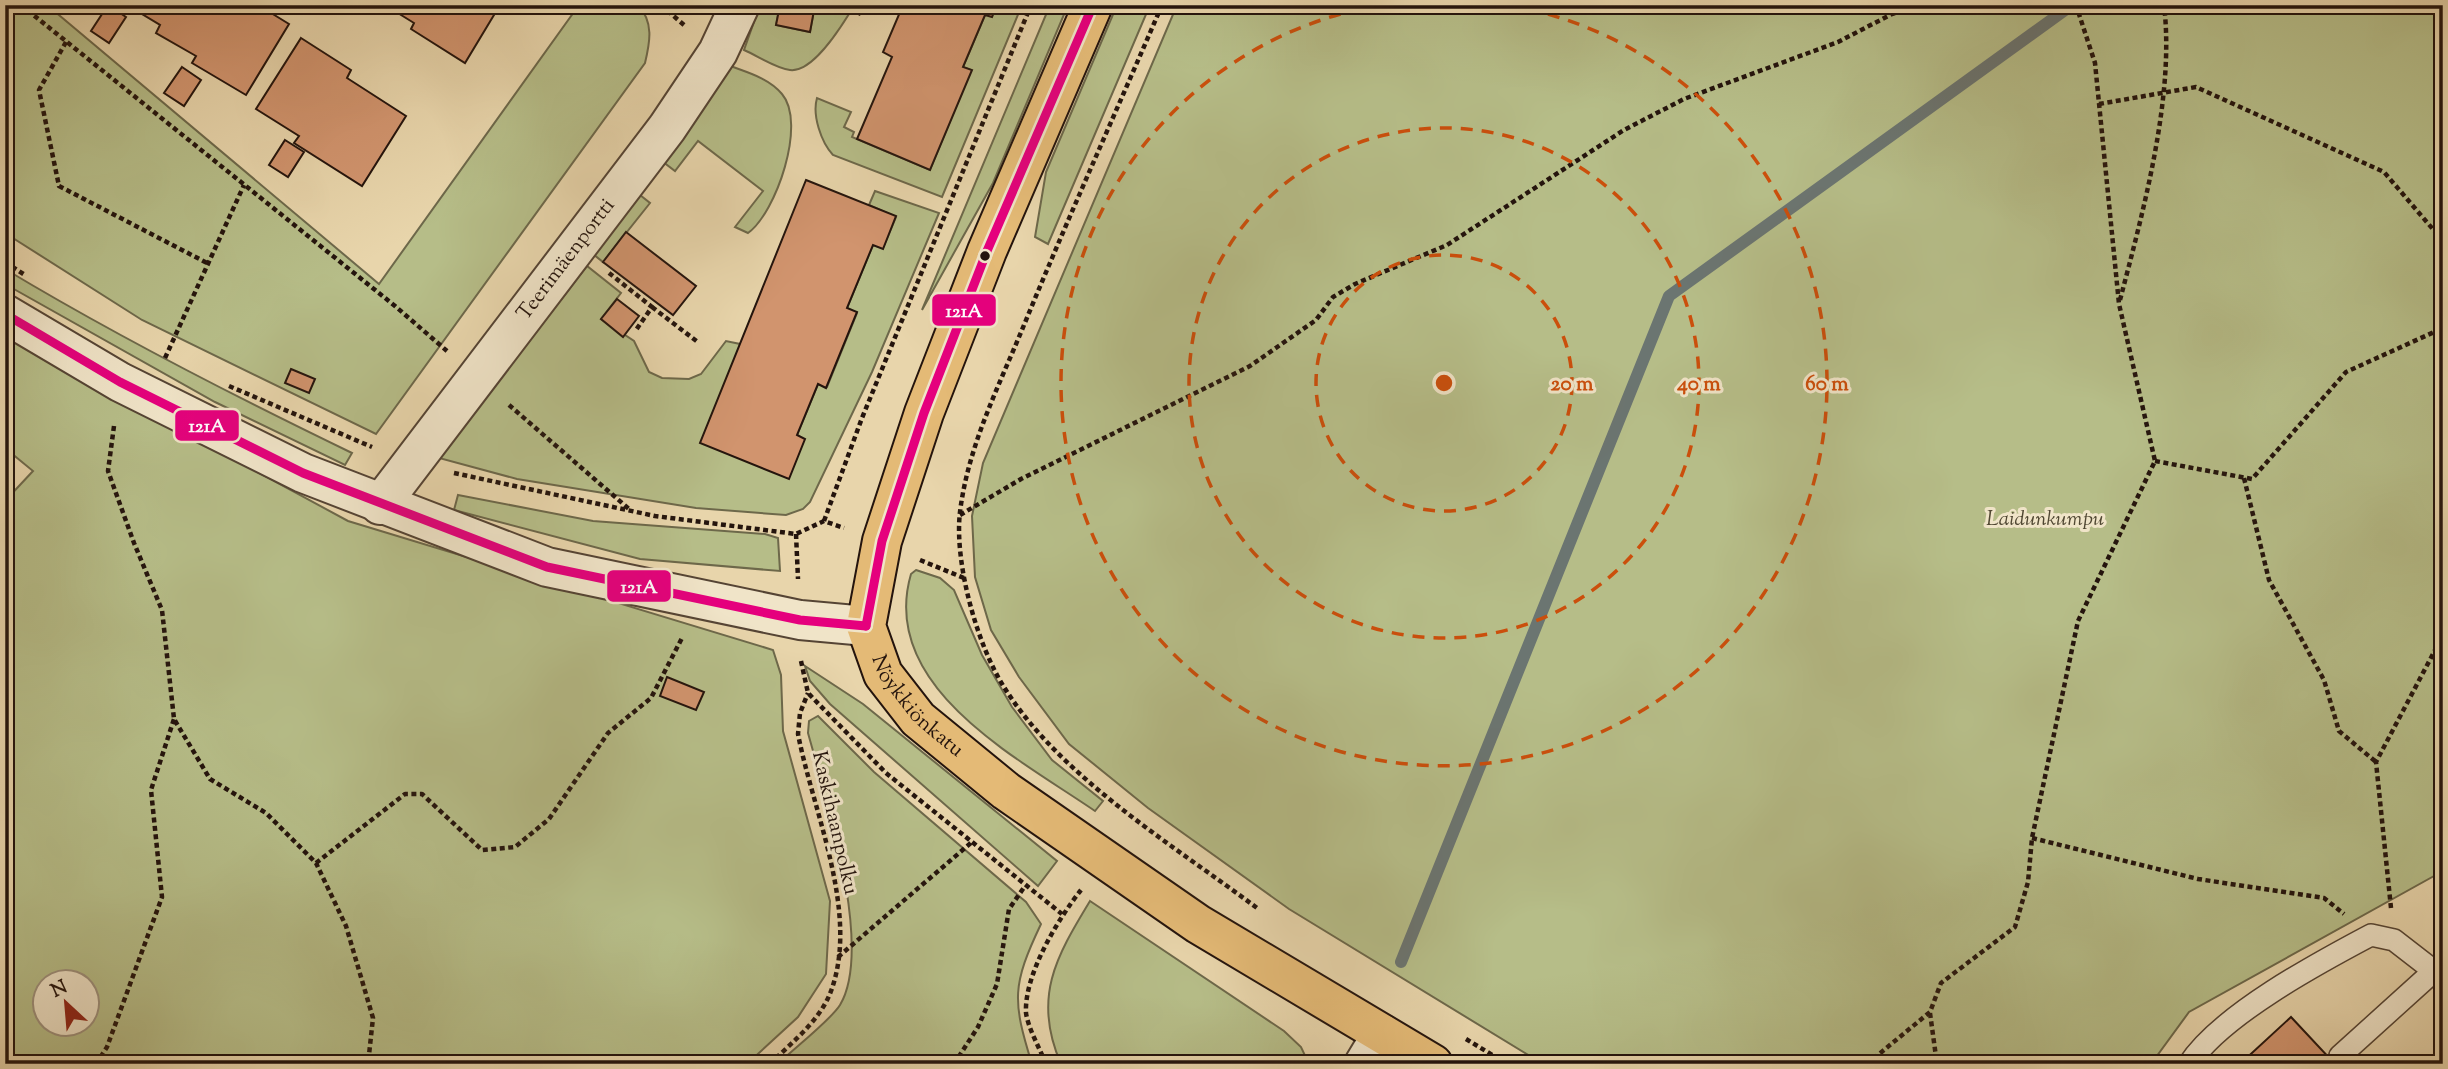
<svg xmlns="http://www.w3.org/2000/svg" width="2448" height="1069" font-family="'Sorts Mill Goudy',serif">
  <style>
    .green { fill: #b6bd88; stroke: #6d684a; stroke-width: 2; fill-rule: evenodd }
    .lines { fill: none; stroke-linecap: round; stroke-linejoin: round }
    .stream { stroke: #6b7571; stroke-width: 12 }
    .building { fill: #d1946e; stroke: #24140d; stroke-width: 2 }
    .service-casing { stroke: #554434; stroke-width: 24 }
    .minor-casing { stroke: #554434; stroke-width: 42 }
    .tertiary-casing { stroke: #554434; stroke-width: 42 }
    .primary-casing { stroke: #24140d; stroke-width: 42 }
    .path { stroke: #24140d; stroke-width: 4.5; stroke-dasharray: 5 3.5; stroke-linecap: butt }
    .service { stroke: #f0e4c8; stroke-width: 21 }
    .minor { stroke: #f0e4c8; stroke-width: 38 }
    .tertiary { stroke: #f0e4c8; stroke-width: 38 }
    .primary { stroke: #e4ba76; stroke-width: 38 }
    .bus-1-casing { stroke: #f0e4c8; stroke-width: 14 }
    .bus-1 { stroke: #e5007d; stroke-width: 9 }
    .ring { fill: none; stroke: #cb4f0c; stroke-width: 3.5; stroke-dasharray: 12 9 }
    .bus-dot { fill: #24140d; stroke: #f0e4c8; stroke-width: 2.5 }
    .labels { text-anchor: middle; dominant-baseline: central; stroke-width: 6; stroke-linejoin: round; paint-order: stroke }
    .street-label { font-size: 21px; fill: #24140d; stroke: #f0e4c8 }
    .park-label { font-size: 21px; font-style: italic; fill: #504732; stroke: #f0e4c8 }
    .centre { fill: #cb4f0c; stroke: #f0e4c8; stroke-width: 3.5 }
    .ring-label { font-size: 21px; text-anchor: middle; font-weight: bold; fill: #cb4f0c; stroke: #f0e4c8; stroke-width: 6; stroke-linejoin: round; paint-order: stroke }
    .line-badge { stroke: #f0e4c8; stroke-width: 2.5 }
    .badge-label { font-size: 19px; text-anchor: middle; font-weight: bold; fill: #fff }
  </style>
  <rect width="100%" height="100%" fill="#e8d5ab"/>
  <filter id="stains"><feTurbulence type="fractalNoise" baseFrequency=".00286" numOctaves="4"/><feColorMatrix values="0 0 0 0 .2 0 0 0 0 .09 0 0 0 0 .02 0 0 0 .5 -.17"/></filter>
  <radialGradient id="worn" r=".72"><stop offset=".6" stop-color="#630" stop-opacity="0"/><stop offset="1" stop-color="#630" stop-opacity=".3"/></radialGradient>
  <g class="green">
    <path d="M5 5H47L379 284 579 5H638C654 22 650 42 645 63L376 434 142 320 5 233Z"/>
    <path d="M760 5H780L776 25 810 32 815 5H831L849 14C839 30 812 73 790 70 775 68 758 56 744 50Z"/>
    <path d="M997 5H1022L942 197 833 155C821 142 812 115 817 98L851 112 844 127 854 132 852 137 930 170 971 70 963 67 985 15Z"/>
    <polygon points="1050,5 1068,5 993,183 922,310"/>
    <polygon points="1117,5 1150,5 1048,244 1035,237 1046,172"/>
    <polygon points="1177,5 2443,5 2443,871 2189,1012 2151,1064 1543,1064 1289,909 1148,808 1069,744 1019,677 991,630 975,577 972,516 983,463"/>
    <path d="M725 64C745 72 768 77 782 94 807 123 776 213 748 233L735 227 763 191 698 141 675 171 658 158Z"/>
    <polygon points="875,191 939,213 872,372 810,502 803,509 786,515 696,508 517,479 439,458 587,266 621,293 601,319 634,341 649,372 662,378 689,379 701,374 726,341 740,344 797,435 818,384 827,387 857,313 847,308 873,245 883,248 896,217 869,205"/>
    <polygon points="640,195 650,203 603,262 593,254"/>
    <path d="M5 269C118 337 234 396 352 453L345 465 215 402 5 284Z"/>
    <path d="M5 335 348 521 773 650 781 675 783 731 830 901 826 974 798 1017 747 1064H5V501L33 471 5 448ZM46 982H88V1024H46Z"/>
    <polygon points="458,495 593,521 765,534 778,538 780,571 640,559 454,510"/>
    <path d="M916 570 940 578 954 590 982 655 1012 707 1052 760 1103 801 1095 811C1018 758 878 687 911 574Z"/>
    <polygon points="805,666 863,704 1057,861 1038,886 830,704 810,681"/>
    <path d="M818 716 874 772 1026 902 1041 924C1012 985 1012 1000 1032 1064H778C793 1049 830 1021 840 1005 874 948 825 795 808 733L809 721Z"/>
    <path d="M1090 901 1284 1031 1301 1047 1309 1064H1061C1032 998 1056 957 1090 901Z"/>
  </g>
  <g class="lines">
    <polyline class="stream" points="1401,962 1669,296 2072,5"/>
  </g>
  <g class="building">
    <polygon points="108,5 126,17 109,43 91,31"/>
    <polygon points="127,5 258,5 289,24 246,95 192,63 196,56 156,33 160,25"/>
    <polygon points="385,5 500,5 465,63 411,29 414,23"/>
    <polygon points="780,5 815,5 810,32 776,25"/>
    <polygon points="903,5 997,5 992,17 985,15 963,67 972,70 930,170 857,139 892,57 883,52"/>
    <polygon points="301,38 351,70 347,78 406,116 362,186 294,143 299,136 256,109"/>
    <polygon points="182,67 201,80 184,106 164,93"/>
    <polygon points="285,140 304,152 288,177 269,165"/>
    <polygon points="806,180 896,216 883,249 873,245 847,308 857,312 826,388 818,384 797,435 805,439 789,479 700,443"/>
    <polygon points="626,232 696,286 673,315 603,262"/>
    <polygon points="617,299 639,316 623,337 601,319"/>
    <polygon points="291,369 315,379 309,393 285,383"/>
    <polygon points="667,677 704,692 696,710 660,696"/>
    <polygon points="2291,1017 2334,1063 2240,1064"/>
  </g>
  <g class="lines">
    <defs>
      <g id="service">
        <polyline points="2340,1056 2434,971 2443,979"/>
        <path d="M2189 1064C2221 1015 2318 963 2371 935L2394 940 2434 971"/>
      </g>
      <g id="minor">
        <path id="s1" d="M380 505 667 128 718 52 740 5"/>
      </g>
      <g id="tertiary">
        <polyline points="5,314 120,382 303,473 547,567 800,620 866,626"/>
        <polyline points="1364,1064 1382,1034"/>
      </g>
      <g id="primary">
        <path id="s2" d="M1093 5 987 251 924 413 882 541 866 626 883 674 918 719 1006 791 1198 924 1433 1064"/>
      </g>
    </defs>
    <use href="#service" class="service-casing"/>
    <use href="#minor" class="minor-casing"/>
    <use href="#tertiary" class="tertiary-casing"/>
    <use href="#primary" class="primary-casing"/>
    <g class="path">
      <polyline points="21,5 395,306 447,351"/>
      <polyline points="661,5 684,25"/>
      <polyline points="844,5 861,14"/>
      <path d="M1162 5C1116 112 1068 218 1024 325 999 386 968 446 960 512 954 562 977 645 1004 687 1059 776 1173 845 1257 908"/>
      <polyline points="66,42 39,90 59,186 209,264"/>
      <polyline points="2099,104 2196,87 2384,172 2443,241"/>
      <polyline points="5,262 25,275"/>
      <polyline points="609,273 652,307 636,330"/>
      <path d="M2120 300C2143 212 2175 96 2164 5"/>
      <polyline points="652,307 699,343"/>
      <polyline points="165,358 244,185"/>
      <polyline points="229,386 372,447"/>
      <polyline points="509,405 629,509"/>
      <polyline points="114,426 108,471 134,543 162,610 174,719 210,779 266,813 316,863 346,926 373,1018 368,1064"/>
      <polyline points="2155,461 2252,479 2346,372 2443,328"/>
      <polyline points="454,473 655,516 796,534 824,521 844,528"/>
      <polyline points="2244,478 2269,580 2324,680 2339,731 2376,762"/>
      <polyline points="960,515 1021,479 1250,366 1316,320 1333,297 1355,284 1447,245 1624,130 1684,99 1838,42 1892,14 1925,5"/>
      <polyline points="824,521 862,418 1031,5"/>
      <polyline points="796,534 798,579"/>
      <polyline points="920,560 964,578"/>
      <polyline points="801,661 808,693 886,773 1062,914"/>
      <polyline points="2032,838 2198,879 2324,898 2344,914"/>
      <polyline points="316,863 405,794 422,794 482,850 515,847 549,819 608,733 651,698 682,638"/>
      <polyline points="2391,908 2376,762 2443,635"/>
      <polyline points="838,957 972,842"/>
      <polyline points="1930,1013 1937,1064"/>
      <polyline points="1466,1039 1507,1064"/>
      <polyline points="96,1064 107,1047 162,897 151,790 174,719"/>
      <path d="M770 1064C792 1042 820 1021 831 991 860 913 813 812 798 734L800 713 808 693"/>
      <polyline points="954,1064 978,1027 997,984 1009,909 1025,886"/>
      <path d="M1046 1064C1040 1049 1028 1028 1026 1013 1024 975 1058 919 1081 890"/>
      <polyline points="1867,1064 1930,1012 1941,983 2015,927 2028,882 2032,838 2078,621 2155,461 2119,304 2095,63 2076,5"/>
    </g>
    <use href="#service" class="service"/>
    <use href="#minor" class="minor"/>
    <use href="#tertiary" class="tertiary"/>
    <use href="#primary" class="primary"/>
    <defs>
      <g id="bus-1">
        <polyline points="5,314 120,382 303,473 547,567 800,620 866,626"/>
        <polyline points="866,626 882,541 924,413 987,251 1093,5"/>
      </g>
    </defs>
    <use href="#bus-1" class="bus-1-casing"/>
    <use href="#bus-1" class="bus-1"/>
  </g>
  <g class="ring">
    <circle cx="1444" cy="383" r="128"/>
    <circle cx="1444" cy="383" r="255"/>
    <path d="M1507 5A383 383 0 1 1 1381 5"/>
  </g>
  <circle class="bus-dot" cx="985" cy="256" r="6"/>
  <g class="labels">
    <g class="street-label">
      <text stroke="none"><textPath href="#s1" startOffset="308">Teerimäenportti</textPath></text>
      <text stroke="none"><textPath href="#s2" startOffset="760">Nöykkiönkatu</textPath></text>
      <text transform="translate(834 823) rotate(77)">Kaskihaanpolku</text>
    </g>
    <g class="park-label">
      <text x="2045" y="520">Laidunkumpu</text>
    </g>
  </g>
  <circle cx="1444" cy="383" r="10" class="centre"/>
  <g class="ring-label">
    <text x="1572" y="390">20 m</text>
    <text x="1699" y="390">40 m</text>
    <text x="1827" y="390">60 m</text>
  </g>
  <g class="line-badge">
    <rect x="931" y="293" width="66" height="34" rx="7" fill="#e5007d"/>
    <rect x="174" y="409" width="66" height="33" rx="7" fill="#e5007d"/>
    <rect x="606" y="569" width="66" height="34" rx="7" fill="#e5007d"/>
  </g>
  <g class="badge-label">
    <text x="964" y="317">121A</text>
    <text x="207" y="432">121A</text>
    <text x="639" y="593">121A</text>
  </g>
  <rect width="2448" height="1069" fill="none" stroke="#e8d5ab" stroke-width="28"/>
  <rect x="7" y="7" width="2434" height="1055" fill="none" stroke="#24140d" stroke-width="3.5"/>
  <rect x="14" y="14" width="2420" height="1041" fill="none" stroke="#24140d" stroke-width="2"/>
  <g transform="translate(66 1003) rotate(334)"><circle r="33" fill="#f0e4c8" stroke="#9e917d" stroke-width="2"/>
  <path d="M0-5L12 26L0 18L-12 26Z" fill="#8f2418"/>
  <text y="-10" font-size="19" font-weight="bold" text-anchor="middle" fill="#24140d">N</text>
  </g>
  <rect width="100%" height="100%" filter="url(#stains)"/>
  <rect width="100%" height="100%" fill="url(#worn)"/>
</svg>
